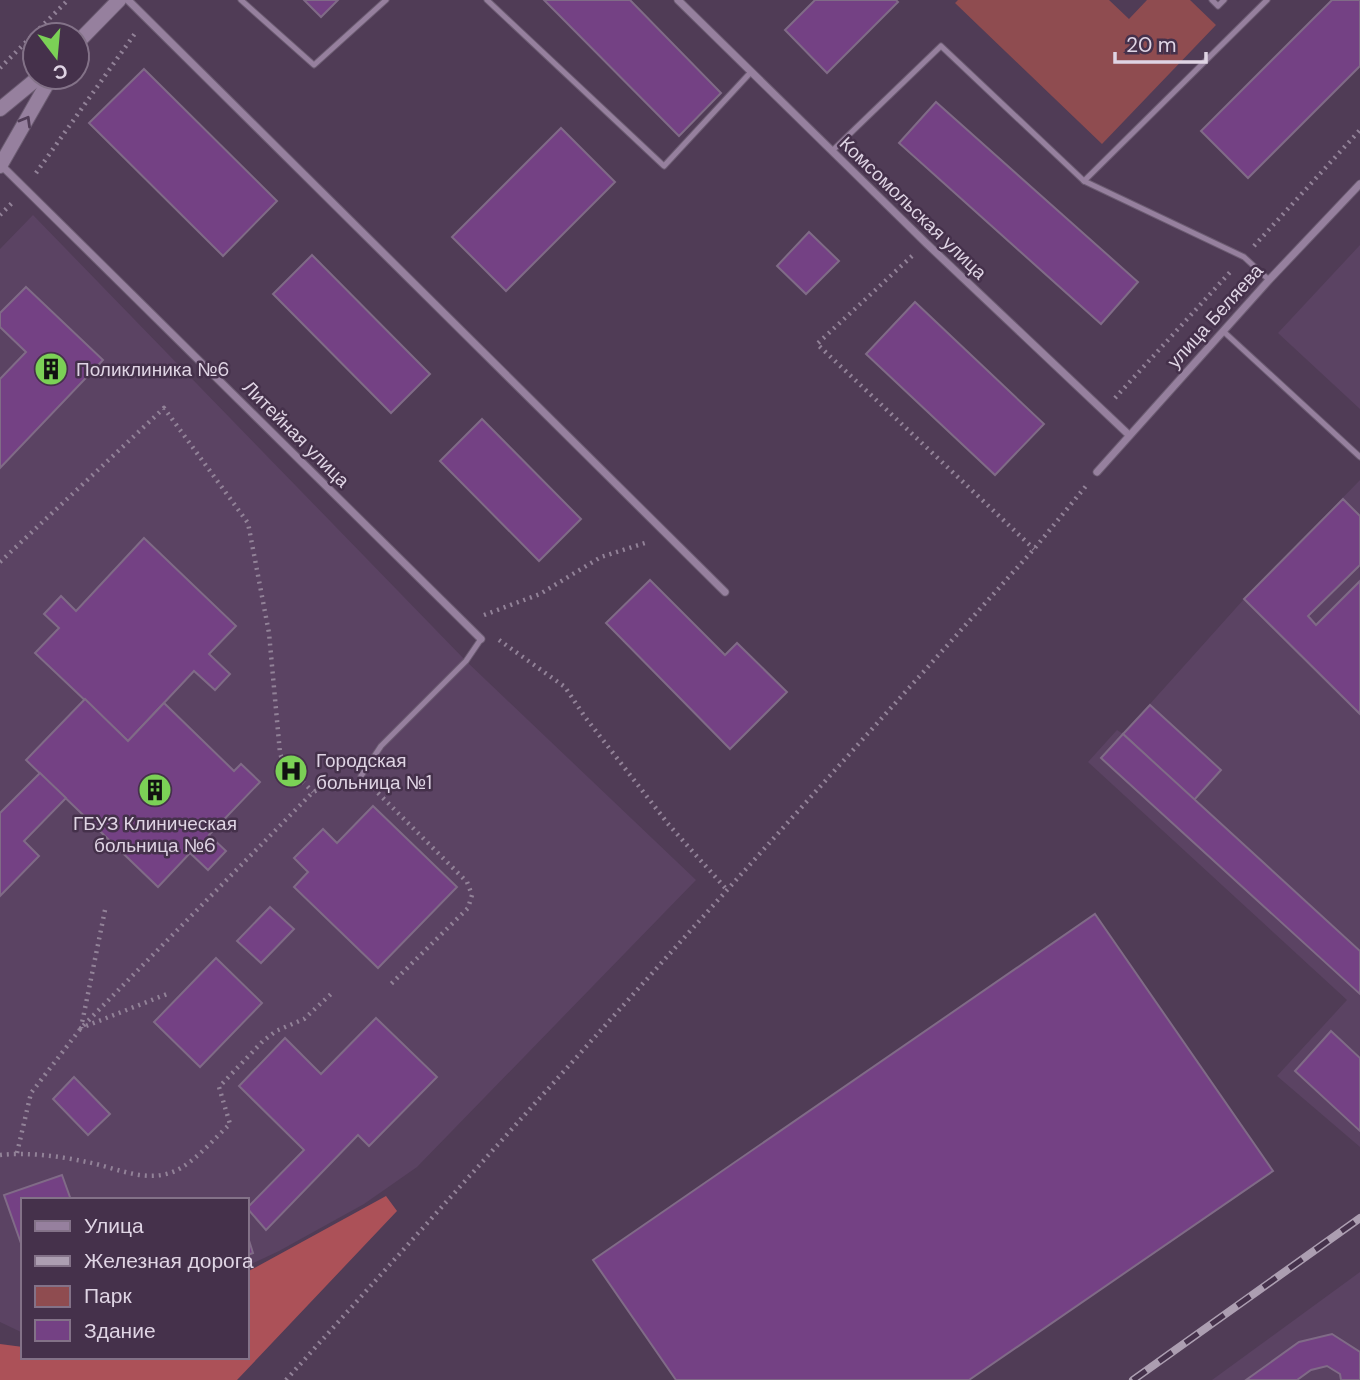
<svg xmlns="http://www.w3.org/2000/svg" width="1360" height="1380" font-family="'DM Sans',sans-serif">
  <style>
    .built { fill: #5b4363 }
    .green { fill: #8f4c50 }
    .forest { fill: #ac5158 }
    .building { fill: #744184; stroke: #806b87; stroke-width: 2 }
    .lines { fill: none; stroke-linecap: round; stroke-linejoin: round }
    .lane-casing { stroke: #6b5b71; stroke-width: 7 }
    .street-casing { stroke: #6b5b71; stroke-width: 9 }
    .secondary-casing { stroke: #6b5b71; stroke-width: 16 }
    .path { stroke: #928298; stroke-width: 4.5; stroke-dasharray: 2 5; stroke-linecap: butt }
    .lane { stroke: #96809e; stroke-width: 5 }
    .street { stroke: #96809e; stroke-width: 7 }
    .secondary { stroke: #96809e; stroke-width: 14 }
    .rail-casing { stroke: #ac9eb1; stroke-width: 8 }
    .rail { stroke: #45314b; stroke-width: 5; stroke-dasharray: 16; stroke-linecap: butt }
    .oneway { stroke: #513d57 }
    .labels { text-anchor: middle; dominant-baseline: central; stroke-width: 5; stroke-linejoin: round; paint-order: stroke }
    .street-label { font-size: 19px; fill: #dfd4e4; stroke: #45314b }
    .poi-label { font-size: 19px; fill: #dfd4e4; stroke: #45314b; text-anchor: start }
  </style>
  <rect width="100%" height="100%" fill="#503c56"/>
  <g class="built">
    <polygon points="33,215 466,661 696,880 417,1167 364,1204 279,1251 247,1266 247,1200 23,1200 23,1333 0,1322 0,249"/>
    <polygon points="1360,245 1360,409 1278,333"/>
    <polygon points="1360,480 1360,1147 1277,1076 1347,1000 1088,762 1117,730 1123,734 1244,599"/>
    <polygon points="1360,1272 1360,1380 1212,1380"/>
  </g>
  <polygon class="green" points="958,0 1109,0 1129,19 1147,0 1190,0 1216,25 1102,144 955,3"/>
  <polygon class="forest" points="386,1196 397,1211 237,1380 0,1380 0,1344 23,1347 23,1357 247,1357 247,1272"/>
  <g class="building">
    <polygon points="304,0 338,0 321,17"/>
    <polygon points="544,0 630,0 721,93 679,136"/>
    <polygon points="815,0 896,0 898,2 827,73 785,30"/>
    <polygon points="1332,0 1360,0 1360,66 1248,178 1201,131"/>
    <polygon points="144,69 277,201 223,256 89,123"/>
    <polygon points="936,102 1138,282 1101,324 899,143"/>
    <polygon points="561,128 615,182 506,291 452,237"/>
    <polygon points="809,232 839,261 806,294 777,266"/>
    <polygon points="312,255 430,374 391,413 273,294"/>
    <polygon points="26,287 103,360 0,468 0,379 26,352 0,327 0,313"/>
    <polygon points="915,302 1044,424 995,475 866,354"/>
    <polygon points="482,419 581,519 539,561 440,461"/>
    <polygon points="1343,499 1360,516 1360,565 1308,616 1316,625 1360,581 1360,714 1244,599"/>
    <polygon points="144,538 236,626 209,654 230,674 215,690 194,671 128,741 35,653 59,628 44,614 61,596 76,611"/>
    <polygon points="650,580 725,655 737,643 787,692 730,749 606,623"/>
    <polygon points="85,699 128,741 164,703 234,771 241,764 260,782 209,835 226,851 208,870 190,853 158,887 26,760"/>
    <polygon points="1150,705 1221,770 1194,800 1123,734"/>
    <polygon points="1123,734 1360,951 1360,994 1101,758"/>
    <polygon points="40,773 66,798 24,841 39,856 0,896 0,813"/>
    <polygon points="373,806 457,887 378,968 294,887 308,872 294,858 323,829 337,843"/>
    <polygon points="270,907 294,929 261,963 237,941"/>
    <polygon points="1095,914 1273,1171 969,1380 676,1380 593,1260"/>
    <polygon points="216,958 262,1003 200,1067 154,1022"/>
    <polygon points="376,1018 437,1077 369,1146 358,1135 266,1230 247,1208 304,1150 239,1086 285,1038 321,1074"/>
    <polygon points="1331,1031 1360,1058 1360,1131 1295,1071"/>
    <polygon points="74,1077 110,1114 88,1135 53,1099"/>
    <polygon points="62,1175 71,1200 23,1200 23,1249 4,1195"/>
    <polygon points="247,1234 253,1253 247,1255"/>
    <polygon points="1332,1334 1360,1352 1360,1380 1341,1380 1340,1374 1327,1366 1311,1370 1297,1380 1246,1380 1299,1342"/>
  </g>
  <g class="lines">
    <defs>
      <g id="lane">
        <polyline points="241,0 314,65 386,0"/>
        <polyline points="487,0 664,166 751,72"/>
        <polyline points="1212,0 1218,6 1224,0"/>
        <polyline points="832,151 941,46 1084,181 1244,257 1269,280"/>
        <polyline points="1084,181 1267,0"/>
        <polyline points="1223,331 1360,457"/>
        <polyline points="361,776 381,746 466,661 481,639"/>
      </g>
      <g id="street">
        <polyline points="128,0 725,592"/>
        <polyline points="678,0 926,243 1129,435"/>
        <polyline points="0,164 481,639"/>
        <polyline points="1097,472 1269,280 1360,184"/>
      </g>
      <g id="secondary">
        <polyline points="77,43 119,0"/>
        <polyline points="0,109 39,77"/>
        <polyline points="0,166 51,77"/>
      </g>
    </defs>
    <use href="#lane" class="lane-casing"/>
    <use href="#street" class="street-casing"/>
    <use href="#secondary" class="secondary-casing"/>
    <g class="path">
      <polyline points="0,68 68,0"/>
      <polyline points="36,173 136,32"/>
      <polyline points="0,215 13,202"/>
      <polyline points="1254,246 1360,130"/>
      <polyline points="912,256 817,344 1034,549"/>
      <polyline points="1115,398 1232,270"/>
      <polyline points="0,562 164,408 248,523 269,633 280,753 283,762 313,792"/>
      <polyline points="484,615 540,594 601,557 648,542"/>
      <polyline points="499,640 565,687 585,717 669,825 727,890"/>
      <polyline points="373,788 467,882 472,895 468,908 390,985"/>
      <polyline points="105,910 81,1028 167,994"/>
      <polyline points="17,1153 31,1093 81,1028 313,792 345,779"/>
      <path d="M0 1155C27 1152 59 1156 87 1162 118 1168 150 1186 181 1168 199 1157 215 1138 230 1124L219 1087 263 1041 276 1031 304 1019 332 993"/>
      <polyline points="286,1380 1034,549 1086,486"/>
    </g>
    <use href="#lane" class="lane"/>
    <use href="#street" class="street"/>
    <use href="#secondary" class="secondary"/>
    <defs>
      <polyline id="rail" points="1133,1380 1360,1218"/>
    </defs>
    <use href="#rail" class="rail-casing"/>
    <use href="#rail" class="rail"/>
  </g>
  <defs><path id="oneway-chevron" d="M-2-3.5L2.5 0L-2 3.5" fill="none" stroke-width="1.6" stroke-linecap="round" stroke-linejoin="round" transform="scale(1.75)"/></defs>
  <use class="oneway" href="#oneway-chevron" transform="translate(26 121) rotate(-60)"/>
  <defs>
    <symbol id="building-disc" viewBox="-11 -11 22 22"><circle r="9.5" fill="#7bd156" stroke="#45314b"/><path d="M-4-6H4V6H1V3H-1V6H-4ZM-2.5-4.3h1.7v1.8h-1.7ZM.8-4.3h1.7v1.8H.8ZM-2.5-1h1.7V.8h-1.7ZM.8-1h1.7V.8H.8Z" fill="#111"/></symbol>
    <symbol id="hospital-disc" viewBox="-11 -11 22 22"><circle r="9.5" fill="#7bd156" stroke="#45314b"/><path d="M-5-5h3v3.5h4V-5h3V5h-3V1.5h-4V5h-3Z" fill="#111"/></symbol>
  </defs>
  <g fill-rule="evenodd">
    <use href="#building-disc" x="32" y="350" width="38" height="38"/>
    <use href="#hospital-disc" x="272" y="752" width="38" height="38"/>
    <use href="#building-disc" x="136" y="771" width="38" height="38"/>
  </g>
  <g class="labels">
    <g class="street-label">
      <text transform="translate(913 208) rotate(44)">Комсомольская улица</text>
      <text transform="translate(1215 316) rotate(-48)">улица Беляева</text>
      <text transform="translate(296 434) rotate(45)">Литейная улица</text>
    </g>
    <g class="poi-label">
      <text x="76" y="369">Поликлиника №6</text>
      <text x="316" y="760">Городская<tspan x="316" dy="22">больница №1</tspan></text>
      <text x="155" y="823" text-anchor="middle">ГБУЗ Клиническая<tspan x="155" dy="22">больница №6</tspan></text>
    </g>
  </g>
  <rect x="21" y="1198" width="228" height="161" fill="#45314b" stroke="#837288" stroke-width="2"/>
  <rect x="35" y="1221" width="35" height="10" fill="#96809e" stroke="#837288" stroke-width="2"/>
  <text x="84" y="1233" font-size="21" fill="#dfd4e4">Улица</text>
  <rect x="35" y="1256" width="35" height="10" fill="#ac9eb1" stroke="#837288" stroke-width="2"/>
  <text x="84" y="1268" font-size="21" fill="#dfd4e4">Железная дорога</text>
  <rect x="35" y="1286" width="35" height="21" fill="#8f4c50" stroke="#837288" stroke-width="2"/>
  <text x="84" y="1303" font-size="21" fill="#dfd4e4">Парк</text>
  <rect x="35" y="1320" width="35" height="21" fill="#744184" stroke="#837288" stroke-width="2"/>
  <text x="84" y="1338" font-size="21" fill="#dfd4e4">Здание</text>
  <g transform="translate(56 56) rotate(164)"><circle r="33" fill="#45314b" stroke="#837288" stroke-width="2"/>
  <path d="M0-5L12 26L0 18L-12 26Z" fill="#7bd156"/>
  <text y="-10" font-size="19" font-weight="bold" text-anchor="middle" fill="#dfd4e4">С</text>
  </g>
  <path d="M1115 52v10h91v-10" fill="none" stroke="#dfd4e4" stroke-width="3.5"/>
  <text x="1126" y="52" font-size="21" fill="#dfd4e4" stroke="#45314b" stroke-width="5" paint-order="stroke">20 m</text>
</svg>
